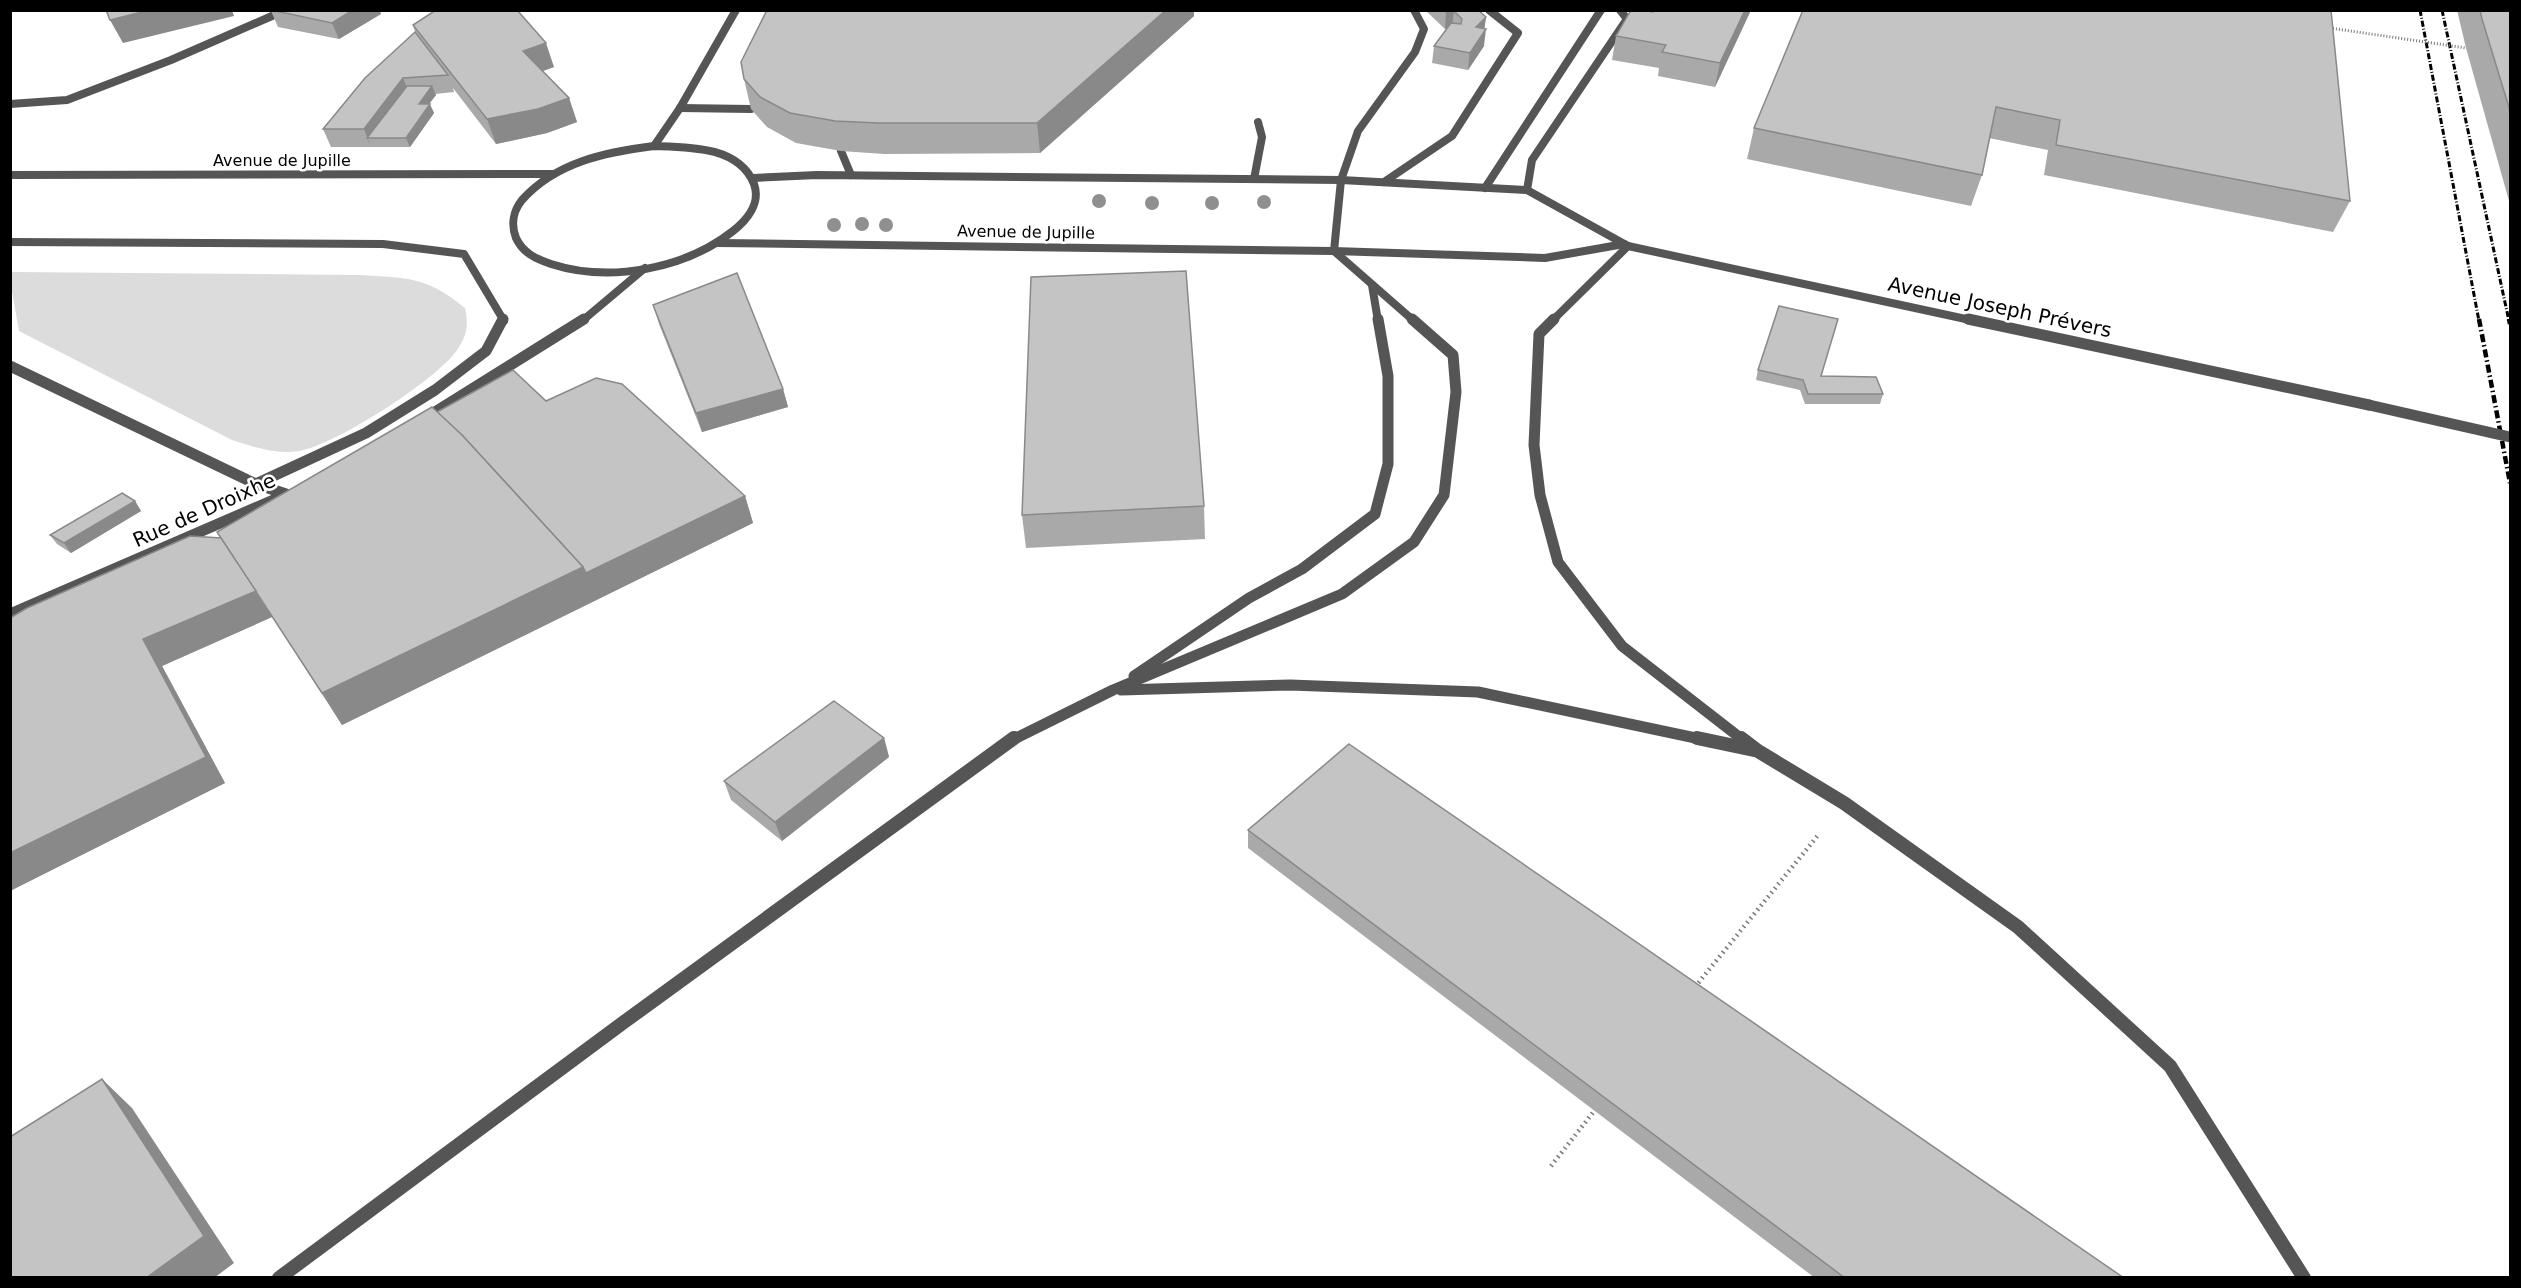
<svg xmlns="http://www.w3.org/2000/svg" width="2521" height="1288" viewBox="0 0 2521 1288" font-family="'DejaVu Sans',sans-serif">
  <style>
    .green { fill: #dcdcdc }
    .lines { fill: none; stroke-linecap: round; stroke-linejoin: round }
    .path { stroke: #777; stroke-width: 4.5; stroke-dasharray: 1.5 4; stroke-linecap: butt }
    .service-far2 { stroke: #555; stroke-width: 8 }
    .service-far1 { stroke: #555; stroke-width: 11 }
    .service { stroke: #555; stroke-width: 14 }
    .minor-far1 { stroke: #555; stroke-width: 8 }
    .minor { stroke: #555; stroke-width: 11 }
    .rail-far1 { stroke: #000; stroke-width: 3; stroke-dasharray: 6 2 1 2; stroke-linecap: butt }
    .rail { stroke: #000; stroke-width: 4.5; stroke-dasharray: 8 3 1.5 3; stroke-linecap: butt }
    .path-bridge { stroke: #777; stroke-width: 3; stroke-dasharray: 1 2; stroke-linecap: butt }
    .minor-bridge { stroke: #555; stroke-width: 11 }
    .tree { fill: #8f8f8f }
    .wall { fill: #a9a9a9 }
    .shaded-wall { fill: #898989 }
    .building { fill: #c4c4c4; stroke: #898989; stroke-width: 1.5 }
    .labels { text-anchor: middle; dominant-baseline: central; stroke-width: 5; stroke-linejoin: round; paint-order: stroke }
    .far-street-label { font-size: 16px; fill: #000; stroke: #fff }
    .street-label { font-size: 20px; fill: #000; stroke: #fff }
  </style>
  <rect width="100%" height="100%" fill="#fff"/>
  <path class="green" d="M11,272l348,3c48,3 67,1 106,33 3,15 3,25 -6,39 -17,30 -125,99 -160,104 -23,4 -45,-4 -67,-11l-213,-109 -8,-45z"/>
  <g class="lines">
    <g class="path">
      <polyline points="1695,987 1819,834"/>
      <polyline points="1551,1166 1595,1110"/>
    </g>
    <g class="service-far2">
      <polyline points="10,104 67,100 171,60 272,16 277,10"/>
      <polyline points="680,108 751,109"/>
      <polyline points="841,151 851,175"/>
      <polyline points="1254,179 1262,137 1258,122"/>
      <polyline points="1341,180 1358,131 1415,52 1424,29 1414,10"/>
      <polyline points="1384,182 1452,136 1518,33 1489,10"/>
      <polyline points="1485,188 1601,10"/>
      <polyline points="1527,190 1532,160 1627,19 1620,10"/>
      <polyline points="10,242 383,244 464,254 504,321"/>
      <polyline points="1334,251 1414,321"/>
      <polyline points="1372,285 1378,321"/>
      <polyline points="1552,321 1628,246"/>
    </g>
    <g class="service-far1">
      <polyline points="1554,319 1539,334 1534,445 1540,495 1558,562 1622,646 1743,740"/>
      <polyline points="10,366 256,484 286,494"/>
      <polyline points="256,484 366,433 435,390 486,351 503,319"/>
      <polyline points="1134,676 1249,598 1302,569 1375,514 1388,464 1388,376 1378,319"/>
      <polyline points="1121,690 1290,685 1478,692 1705,740"/>
      <polyline points="1012,740 1113,690 1342,594 1414,542 1444,495 1456,392 1453,355 1412,319"/>
    </g>
    <g class="service">
      <polyline points="1697,738 1754,750"/>
      <polyline points="1741,738 1758,751 1844,803 2018,927 2170,1066 2304,1278"/>
      <polyline points="279,1278 624,1022 1014,738"/>
    </g>
    <g class="minor-far1">
      <path d="M654,146c34,1 85,0 100,38 7,19 -7,36 -21,47 -48,38 -123,52 -182,33 -15,-5 -28,-11 -35,-26 -5,-13 -3,-27 6,-38 34,-38 84,-48 132,-54z"/>
      <polyline points="654,146 680,108 736,10"/>
      <polyline points="10,175 553,174"/>
      <polyline points="753,178 817,175 1341,180 1527,190 1628,246 1975,321"/>
      <polyline points="717,243 1334,251 1545,258 1624,244"/>
      <polyline points="1334,251 1341,180"/>
      <polyline points="582,321 645,268"/>
    </g>
    <g class="minor">
      <polyline points="1968,319 2369,405"/>
      <polyline points="424,419 584,319"/>
      <polyline points="10,614 285,495"/>
    </g>
    <g class="rail-far1">
      <polyline points="2420,10 2479,321"/>
      <polyline points="2442,10 2509,321"/>
    </g>
    <g class="rail">
      <polyline points="2479,319 2510,483"/>
      <polyline points="2509,319 2510,324"/>
    </g>
    <polyline class="path-bridge" points="2330,28 2466,48"/>
    <polyline class="minor-bridge" points="2369,405 2510,437"/>
  </g>
  <g class="tree">
    <circle cx="1099" cy="201" r="7"/>
    <circle cx="1264" cy="202" r="7"/>
    <circle cx="1152" cy="203" r="7"/>
    <circle cx="1212" cy="203" r="7"/>
    <circle cx="862" cy="224" r="7"/>
    <circle cx="834" cy="225" r="7"/>
    <circle cx="886" cy="225" r="7"/>
  </g>
  <g class="wall">
    <polygon points="767,10 1194,10 1194,16 1040,153 884,154 841,151 796,143 767,127 751,109 744,79"/>
    <polygon points="1425,10 1482,10 1482,14 1486,17 1484,29 1484,46 1468,70 1432,63 1434,46 1447,28 1445,29"/>
    <polygon points="1654,10 1751,10 1715,87 1658,76 1659,68 1612,60 1616,36 1653,12"/>
    <polygon points="1803,10 2350,201 2333,232 2044,175 2048,150 1989,138 1982,175 1971,206 1747,159 1754,128"/>
    <polygon points="2457,10 2511,10 2511,208 2466,48"/>
    <polygon points="271,11 381,14 339,39 278,27"/>
    <polygon points="413,25 554,67 543,71 569,98 577,122 547,133 496,144 453,88 454,92 435,94 436,95 429,104 434,113 410,147 331,147 323,129 415,32"/>
    <polygon points="653,305 783,389 788,407 702,432 659,324"/>
    <polygon points="1758,370 1821,376 1883,394 1880,404 1805,404 1800,390 1756,380"/>
    <polygon points="546,401 745,496 753,523 342,725 272,617 162,666 225,783 10,891 10,618 221,538 437,412"/>
    <polygon points="135,501 141,511 71,553 57,544 50,535"/>
    <polygon points="1204,506 1205,539 1026,548 1022,515"/>
    <polygon points="884,738 889,757 782,841 731,800 724,781"/>
    <polygon points="1248,830 2124,1278 1815,1278 1248,848"/>
  </g>
  <g class="shaded-wall">
    <polygon points="150,10 232,10 234,16 123,43 110,20"/>
    <polygon points="353,10 380,10 381,14 339,39 332,23"/>
    <polygon points="1166,10 1194,10 1194,16 1040,153 1037,123"/>
    <polygon points="1473,10 1482,10 1481,22 1486,17 1484,32 1486,29 1484,46 1468,70"/>
    <polygon points="1745,10 1751,10 1715,87 1720,63"/>
    <polygon points="1454,11 1452,27 1445,29 1446,12"/>
    <polygon points="546,43 554,67 531,75 523,51"/>
    <polygon points="403,78 410,95 367,138 371,147 364,129"/>
    <polygon points="432,86 436,95 422,113 419,104"/>
    <polygon points="569,98 577,122 547,133 496,144 487,119"/>
    <polygon points="430,104 434,113 410,147 406,138"/>
    <polygon points="783,389 788,407 702,432 696,413"/>
    <polygon points="745,496 753,523 342,725 322,693 583,567"/>
    <polygon points="135,501 141,511 71,553 64,543"/>
    <polygon points="255,591 272,617 162,666 225,783 10,891 10,853 143,639"/>
    <polygon points="884,738 889,757 782,841 775,822"/>
    <polygon points="102,1079 132,1108 234,1263 214,1278 146,1278"/>
  </g>
  <g class="building">
    <polygon points="106,10 150,10 110,20"/>
    <polygon points="271,10 353,10 332,23"/>
    <polygon points="436,10 517,10 546,43 523,51 569,98 538,109 487,119 413,25"/>
    <polygon points="767,10 1166,10 1037,123 878,123 835,121 790,113 760,97 744,79 741,62"/>
    <polygon points="1445,10 1478,10 1486,17 1476,27 1486,29 1470,53 1434,46 1451,23 1461,24 1462,19 1454,11 1446,12"/>
    <polygon points="1631,10 1643,10 1653,12 1654,10 1745,10 1720,63 1662,52 1666,45 1616,36"/>
    <polygon points="1803,10 2331,10 2350,201 2056,145 2060,120 1996,107 1982,175 1754,128"/>
    <polygon points="2480,10 2511,10 2511,114 2482,19"/>
    <polygon points="415,32 448,75 403,78 364,129 323,129 365,78"/>
    <polygon points="407,86 432,86 419,104 430,104 406,138 367,138"/>
    <polygon points="1186,271 1204,506 1022,515 1031,277"/>
    <polygon points="737,273 783,389 696,413 653,305"/>
    <polygon points="1779,306 1838,319 1821,376 1876,377 1883,394 1808,394 1803,380 1758,370"/>
    <polygon points="513,370 546,401 596,378 622,384 745,496 586,573 583,567 462,435 437,412"/>
    <polygon points="432,407 462,435 583,567 322,693 217,532"/>
    <polygon points="122,493 135,501 64,543 50,535"/>
    <polygon points="190,536 221,538 256,591 143,639 206,757 10,853 10,618 27,608"/>
    <polygon points="834,701 884,738 775,822 724,781"/>
    <polygon points="1349,744 2124,1278 1845,1278 1248,830"/>
    <polygon points="102,1079 204,1236 146,1278 10,1278 10,1137"/>
  </g>
  <g class="labels">
    <g class="far-street-label">
      <text x="282" y="160">Avenue de Jupille</text>
      <text transform="translate(1026 232) rotate(1)">Avenue de Jupille</text>
    </g>
    <g class="street-label">
      <text transform="translate(2000 307) rotate(12)">Avenue Joseph Prévers</text>
      <text transform="translate(204 510) rotate(-24)">Rue de Droixhe</text>
    </g>
  </g>
  <rect width="2521" height="1288" fill="none" stroke="#000000" stroke-width="24"/>
</svg>
